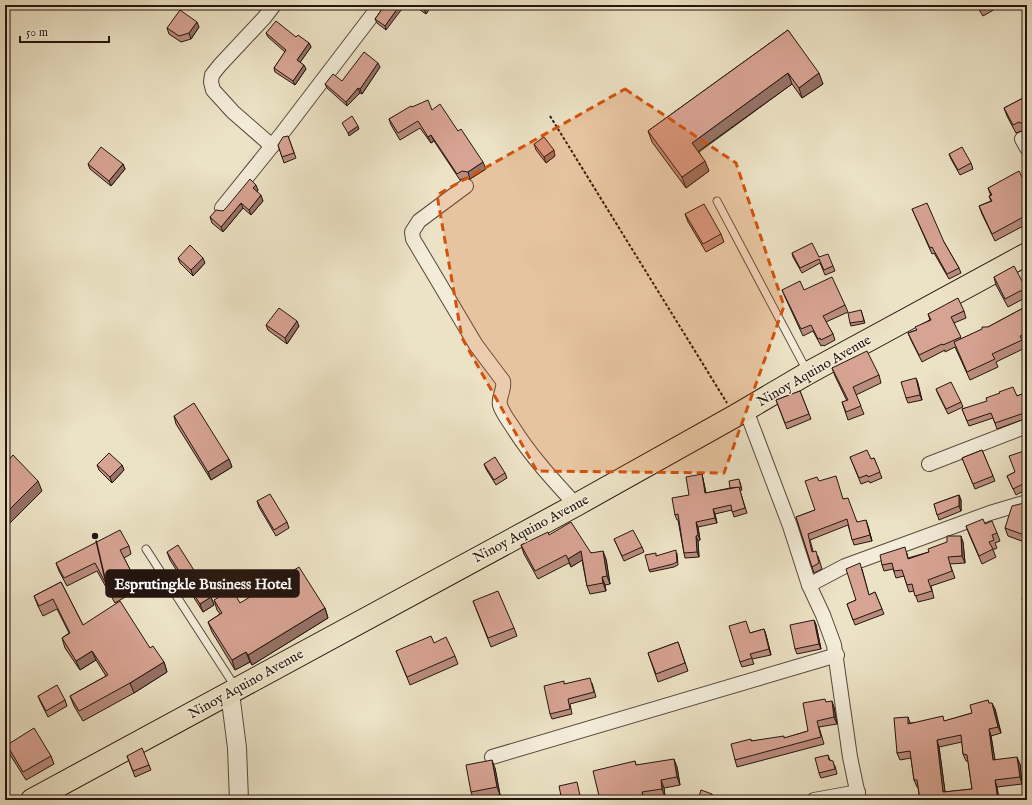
<svg xmlns="http://www.w3.org/2000/svg" width="1032" height="805" viewBox="0 0 1032 805" font-family="'IM FELL English',serif">
  <style>
    .lines { fill: none; stroke-linecap: round; stroke-linejoin: round }
    .service-casing { stroke: #56483c; stroke-width: 9 }
    .minor-casing { stroke: #56483c; stroke-width: 16 }
    .tertiary-casing { stroke: #56483c; stroke-width: 20 }
    .primary-casing { stroke: #24150e; stroke-width: 24 }
    .path { stroke: #24150e; stroke-width: 2; stroke-dasharray: 3 2; stroke-linecap: butt }
    .service { stroke: #f3ecd9; stroke-width: 7 }
    .minor { stroke: #f3ecd9; stroke-width: 14 }
    .tertiary { stroke: #f3ecd9; stroke-width: 18 }
    .primary { stroke: #ece2c5; stroke-width: 22 }
    .wall { fill: #b98c7e; stroke: #24150e; fill-rule: evenodd }
    .shaded-wall { fill: #967267; stroke: #24150e }
    .building { fill: #d7a393; stroke: #24150e; fill-rule: evenodd }
    .marked { fill: #d4520c; fill-opacity: 0.2; stroke: #d4520c; stroke-width: 3; stroke-dasharray: 8 5; stroke-linejoin: round }
    .labels { text-anchor: middle; dominant-baseline: central; stroke-width: 3; stroke-linejoin: round; paint-order: stroke }
    .street-label { font-size: 14px; fill: #24150e; stroke: #f3ecd9 }
    .leader { fill: none; stroke: #24150e; stroke-width: 1.5 }
    .callout-dot { fill: #24150e; stroke: #f3ecd9; stroke-width: 1.5 }
    .callout { fill: #24150e; stroke: #24150e; stroke-width: 1.5 }
    .callout-label { font-size: 15px; text-anchor: middle; font-weight: bold; fill: #fff }
  </style>
  <rect width="100%" height="100%" fill="#ece2c5"/>
  <filter id="stains"><feTurbulence type="fractalNoise" baseFrequency=".005" numOctaves="4"/><feColorMatrix values="0 0 0 0 .2 0 0 0 0 .09 0 0 0 0 .02 0 0 0 .5 -.17"/></filter>
  <radialGradient id="worn" r=".72"><stop offset=".6" stop-color="#630" stop-opacity="0"/><stop offset="1" stop-color="#630" stop-opacity=".3"/></radialGradient>
  <g class="lines">
    <g class="service-casing">
      <g id="service">
        <polyline points="717,201 807,371"/>
        <polyline points="146,549 236,688"/>
      </g>
    </g>
    <g class="minor-casing">
      <g id="minor">
        <polyline points="1022,139 1027,148"/>
        <polyline points="272,146 233,112 213,90 211,82 212,75 220,65 264,18 274,5"/>
        <path d="M466,186l-47,35 -7,11 1,7 63,106 27,36c2,9 -5,16 -3,24 2,7 8,15 12,21 18,29 41,54 64,79"/>
        <polyline points="222,208 280,136 380,5"/>
        <polyline points="746,410 790,526 809,585 823,615 834,645 850,757 859,800"/>
        <polyline points="929,464 1027,426"/>
        <polyline points="809,585 845,566 990,513 1027,502"/>
        <polyline points="492,757 837,655"/>
        <polyline points="814,800 858,792"/>
      </g>
    </g>
    <g class="tertiary-casing">
      <polyline id="tertiary" points="230,693 237,748 239,800"/>
    </g>
    <g class="primary-casing">
      <polyline id="primary" points="32,800 576,505 735,416 808,373 1027,254"/>
    </g>
    <polyline class="path" points="550,116 727,403"/>
    <use href="#service" class="service"/>
    <use href="#minor" class="minor"/>
    <use href="#tertiary" class="tertiary"/>
    <use href="#primary" class="primary"/>
  </g>
  <g class="wall">
    <polygon points="385,5 386,30 377,23 375,19"/>
    <polygon points="413,5 432,5 426,14"/>
    <polygon points="976,5 1002,5 983,16 978,8"/>
    <polygon points="199,27 191,39 181,42 169,34 167,28"/>
    <polygon points="788,30 823,84 802,98 792,84 699,152 709,171 686,188 652,142 648,131"/>
    <polygon points="266,33 296,37 309,43 311,47 300,62 306,69 295,85 275,72 274,68 285,52 268,37"/>
    <polygon points="380,67 362,94 360,93 347,106 327,88 325,84 342,81"/>
    <polygon points="1027,96 1027,133 1022,131 1016,133 1007,116 1004,108"/>
    <polygon points="412,107 432,110 458,131 486,169 470,179 465,178 460,180 434,141 431,143 420,128 400,140 391,125 389,119"/>
    <polygon points="288,136 296,158 284,163 278,145"/>
    <polygon points="534,144 555,156 546,163 536,150"/>
    <polygon points="949,154 971,163 973,169 960,175 951,159"/>
    <polygon points="88,164 123,164 125,169 111,186 90,169"/>
    <polygon points="1023,179 1027,182 1027,224 995,241 982,214 979,206 991,201 989,196 991,196 988,188"/>
    <polygon points="258,190 257,192 263,201 251,215 243,208 223,232 212,223 210,217 223,211"/>
    <polygon points="912,209 944,242 959,268 961,273 949,279 934,253 932,254"/>
    <polygon points="685,214 721,234 724,242 706,252 688,222"/>
    <polygon points="792,253 819,257 833,266 835,271 825,275 820,263 802,273 793,257"/>
    <polygon points="178,258 205,263 193,276 180,263"/>
    <polygon points="994,277 1022,281 1027,279 1027,299 1023,299 1008,307 996,285"/>
    <polygon points="782,290 804,290 845,305 848,312 826,322 833,334 835,340 824,346 823,345 821,346 813,331 803,336 785,297"/>
    <polygon points="1027,306 1027,343 1024,344 1025,348 996,362 998,367 970,380 955,347 945,352 945,350 922,362 911,340 908,333 916,330 930,320 928,314 964,311 966,318 954,323 961,339 988,327"/>
    <polygon points="861,310 865,323 851,326 850,323"/>
    <polygon points="266,325 299,326 287,344 268,330"/>
    <polygon points="832,368 879,375 881,383 856,395 864,414 848,420 842,402 847,401 835,376"/>
    <polygon points="916,378 922,400 908,403 906,398"/>
    <polygon points="936,389 961,402 963,407 948,414 938,394"/>
    <polygon points="800,391 811,419 787,429 776,400"/>
    <polygon points="1027,392 1027,418 997,429 993,418 969,426 962,409 1017,396"/>
    <polygon points="174,416 229,459 232,467 211,480 176,424"/>
    <polygon points="982,450 995,481 975,489 962,458"/>
    <polygon points="1027,450 1027,489 1016,495 1007,476 1015,472"/>
    <polygon points="850,457 871,459 874,458 882,478 870,483 869,481 861,484"/>
    <polygon points="484,464 505,473 507,478 496,485 486,469"/>
    <polygon points="97,465 122,465 124,470 112,483 99,470"/>
    <polygon points="702,474 703,479 706,493 730,488 740,482 742,490 740,491 747,513 734,517 732,510 715,514 717,523 698,527 700,540 698,541 699,557 685,558 684,553 678,520 677,520 675,515 689,495"/>
    <polygon points="819,481 844,499 857,522 868,526 872,541 854,545 848,525 810,540 813,551 818,556 822,569 814,573 796,517 815,510"/>
    <polygon points="959,495 961,500 961,511 939,520 934,504"/>
    <polygon points="257,501 287,522 289,528 276,536 259,507"/>
    <polygon points="1027,504 1027,543 1008,536 1005,528"/>
    <polygon points="985,524 997,533 1000,541 995,543 997,548 993,550 996,557 982,564 969,534 966,526"/>
    <polygon points="549,535 606,559 610,584 605,585 606,591 590,594 587,586 582,560 571,567 569,563 538,579 524,554 521,545"/>
    <polygon points="614,539 642,547 644,552 624,561"/>
    <polygon points="963,542 965,563 950,564 955,578 931,586 934,598 918,602 914,591 909,592 904,576 896,578 893,569 884,571 882,565 907,553 908,558"/>
    <polygon points="129,546 131,554 124,558 136,581 139,589 115,603 97,571 67,586 59,571 56,563"/>
    <polygon points="167,552 211,597 214,605 203,612 170,560"/>
    <polygon points="677,553 678,565 674,567 650,572 649,570 657,556"/>
    <polygon points="862,569 869,595 875,592 884,614 855,625 847,604 856,600"/>
    <polygon points="61,582 83,625 150,648 164,662 167,672 134,693 83,721 74,706 70,696 106,676 96,660 80,670 65,648 62,638 69,633 57,609 43,616 38,606 34,596"/>
    <polygon points="1027,592 1027,606 1024,604 1022,599"/>
    <polygon points="214,600 240,603 325,608 328,618 252,665 250,662 235,670 212,632 208,622 220,614 217,610"/>
    <polygon points="473,601 514,628 517,636 491,647"/>
    <polygon points="814,620 816,625 821,649 797,654 795,649"/>
    <polygon points="764,629 766,635 771,655 752,659 754,664 742,667 740,662 750,633"/>
    <polygon points="678,642 688,671 658,682 648,653"/>
    <polygon points="434,643 455,656 458,664 410,685 396,651"/>
    <polygon points="592,683 596,697 570,704 572,714 552,719 550,714 565,684"/>
    <polygon points="38,696 65,700 67,706 48,717 40,701"/>
    <path d="M988,700l1,3 6,6 6,24 -10,3 4,24 25,4 2,20 -25,3 2,13h-79l-2,-13h-1l-3,-7 -3,-22 -11,2 -3,-7 11,-36 2,6 35,-2 27,-8zM962,742l1,12 3,7h2l4,28 -27,3 -6,-45z"/>
    <polygon points="826,702 834,707 837,724 819,727 824,744 737,767 735,760 751,741 785,738 808,731"/>
    <polygon points="7,745 51,756 54,764 26,780 9,753"/>
    <polygon points="828,755 830,760 835,766 837,774 821,778 819,773"/>
    <polygon points="127,756 149,765 151,770 135,777"/>
    <polygon points="635,761 636,765 677,767 680,785 664,788 665,797 646,800 600,800"/>
    <polygon points="495,768 500,795 474,800 471,792"/>
  </g>
  <g class="shaded-wall">
    <polygon points="400,5 405,5 386,30 385,26"/>
    <polygon points="427,5 432,5 426,14 424,9"/>
    <polygon points="197,22 199,27 191,39 189,33"/>
    <polygon points="309,43 311,47 299,64 297,60"/>
    <polygon points="378,63 380,67 362,94 360,89"/>
    <polygon points="304,65 306,69 295,85 293,81"/>
    <polygon points="788,73 792,84 696,153 692,143"/>
    <polygon points="819,73 823,84 802,98 799,88"/>
    <polygon points="358,88 360,93 347,106 346,102"/>
    <polygon points="358,126 359,129 349,136 348,133"/>
    <polygon points="431,135 434,141 431,143 428,137"/>
    <polygon points="554,150 555,156 546,163 544,157"/>
    <polygon points="705,161 709,171 686,188 682,177"/>
    <polygon points="483,162 486,169 470,179 468,172"/>
    <polygon points="123,164 125,169 111,186 109,181"/>
    <polygon points="256,185 258,190 255,194 253,188"/>
    <polygon points="261,195 263,201 251,215 249,210"/>
    <polygon points="241,203 243,208 223,232 221,227"/>
    <polygon points="203,258 205,263 193,276 191,270"/>
    <polygon points="297,321 299,326 287,344 285,338"/>
    <polygon points="916,378 918,383 922,400 920,395"/>
    <polygon points="229,459 232,467 211,480 208,472"/>
    <polygon points="122,465 124,470 112,483 110,477"/>
    <polygon points="702,474 703,479 707,498 705,493"/>
    <polygon points="38,481 42,491 5,528 5,514"/>
    <polygon points="959,495 961,500 961,511 959,506"/>
    <polygon points="713,509 715,514 717,523 715,518"/>
    <polygon points="866,520 868,526 872,541 870,535"/>
    <polygon points="696,522 698,527 700,540 698,535"/>
    <polygon points="696,536 698,541 699,557 697,552"/>
    <polygon points="961,536 963,542 965,563 962,556"/>
    <polygon points="581,551 584,559 571,567 568,559"/>
    <polygon points="603,551 606,559 610,584 607,576"/>
    <polygon points="602,577 605,585 606,591 603,583"/>
    <polygon points="211,597 214,605 203,612 200,604"/>
    <polygon points="325,608 328,618 252,665 248,655"/>
    <polygon points="814,620 816,625 821,649 819,644"/>
    <polygon points="764,629 766,635 771,655 769,649"/>
    <polygon points="92,651 96,660 80,670 76,661"/>
    <polygon points="246,652 250,662 235,670 232,660"/>
    <polygon points="164,662 167,672 134,693 130,683"/>
    <polygon points="6,686 10,696 5,702 5,687"/>
    <polygon points="832,701 834,707 837,724 834,717"/>
    <polygon points="992,703 995,709 1001,733 998,727"/>
    <polygon points="989,729 991,736 996,767 993,760"/>
    <polygon points="937,740 939,747 946,799 943,792"/>
    <polygon points="1017,757 1020,764 1022,784 1020,777"/>
    <polygon points="674,759 677,767 680,785 677,777"/>
    <polygon points="492,760 495,768 500,795 497,787"/>
    <polygon points="661,780 664,788 665,797 662,789"/>
    <polygon points="995,780 997,787 999,800 998,800"/>
    <polygon points="712,794 713,797 711,800 709,800"/>
  </g>
  <g class="building">
    <polygon points="385,5 400,5 385,26 375,19"/>
    <polygon points="418,5 427,5 424,9"/>
    <polygon points="180,10 197,22 189,33 179,36 167,28"/>
    <polygon points="276,21 296,37 298,35 309,43 297,60 304,65 293,81 274,68 286,50 266,33"/>
    <polygon points="788,30 819,73 799,88 788,73 692,143 705,161 682,177 648,131"/>
    <polygon points="364,52 378,63 360,89 358,88 346,102 325,84 333,74 342,81"/>
    <polygon points="1027,96 1027,124 1025,125 1019,122 1013,125 1004,108"/>
    <polygon points="428,100 432,110 440,104 458,131 461,129 483,162 468,172 462,171 457,174 431,135 428,137 418,121 398,133 389,119 411,106 412,107"/>
    <polygon points="352,116 358,126 348,133 342,123"/>
    <polygon points="288,136 294,153 282,157 278,145 283,137"/>
    <polygon points="544,137 554,150 544,157 534,144"/>
    <polygon points="101,147 123,164 109,181 88,164"/>
    <polygon points="962,147 971,163 958,170 949,154"/>
    <polygon points="1019,171 1023,179 1025,178 1027,182 1027,215 992,234 979,206 992,201 989,196 992,195 988,188"/>
    <polygon points="250,179 256,185 253,188 261,195 249,210 241,203 221,227 210,217 216,210 223,211 226,208"/>
    <polygon points="927,203 944,242 959,268 947,274 932,247 930,248 912,209"/>
    <polygon points="704,204 721,234 703,244 685,214"/>
    <polygon points="812,243 819,257 828,254 833,266 824,270 819,259 800,268 792,253"/>
    <polygon points="190,245 203,258 191,270 178,258"/>
    <polygon points="1014,266 1022,281 1027,279 1027,291 1020,291 1005,299 994,277"/>
    <polygon points="832,277 845,305 823,316 833,334 821,340 820,338 818,339 811,325 801,329 782,290 800,281 804,290"/>
    <polygon points="958,298 964,311 951,317 961,337 943,345 942,344 919,355 908,333 917,330 915,327 931,320 928,314"/>
    <polygon points="1027,306 1027,333 1020,336 1022,340 992,354 995,359 967,372 954,342 982,329 982,327 988,327"/>
    <polygon points="279,308 297,321 285,338 266,325"/>
    <polygon points="861,310 864,321 850,323 848,313"/>
    <polygon points="867,351 879,375 853,387 861,406 846,412 842,402 848,400 832,368"/>
    <polygon points="916,378 920,395 906,398 901,382"/>
    <polygon points="951,382 961,402 946,409 936,389"/>
    <polygon points="1013,387 1017,396 1027,392 1027,412 995,423 991,413 967,421 962,409 987,401 986,398 1000,393 999,392"/>
    <polygon points="800,391 809,414 785,423 776,400"/>
    <polygon points="194,403 229,459 208,472 174,416"/>
    <polygon points="1027,431 1027,438 1025,432"/>
    <polygon points="867,450 871,459 874,458 880,472 868,477 867,475 859,478 850,457"/>
    <polygon points="982,450 993,476 973,484 962,458"/>
    <polygon points="1027,450 1027,464 1025,465 1027,470 1027,482 1013,489 1007,476 1015,472 1009,456"/>
    <polygon points="109,453 122,465 110,477 97,465"/>
    <polygon points="13,455 38,481 5,514 5,464"/>
    <polygon points="495,457 505,473 494,480 484,464"/>
    <polygon points="702,474 705,493 739,487 745,508 732,512 731,505 713,509 715,518 696,522 698,535 696,536 697,552 684,553 678,514 675,515 672,498 689,495 686,477"/>
    <polygon points="836,476 843,499 848,498 857,522 866,520 870,535 852,540 847,519 808,534 812,552 816,551 819,563 812,567 796,517 815,510 805,481 817,477 819,481"/>
    <polygon points="739,479 741,488 739,488 739,487 730,488 729,481"/>
    <polygon points="270,494 287,522 274,530 257,501"/>
    <polygon points="959,495 959,506 937,515 934,504"/>
    <polygon points="1024,503 1027,504 1027,536 1005,528 1012,506"/>
    <polygon points="983,519 985,524 992,521 997,533 992,535 994,540 989,542 993,549 979,556 966,526"/>
    <polygon points="571,522 591,553 603,551 607,576 602,577 603,583 587,586 581,551 568,559 566,555 535,571 521,545 548,532 549,535"/>
    <polygon points="120,530 129,546 120,550 136,581 112,595 95,563 64,578 56,563"/>
    <polygon points="633,530 642,547 622,556 614,539"/>
    <polygon points="947,536 961,536 962,556 948,557 952,571 928,580 932,591 915,596 912,584 907,585 902,570 894,571 892,563 882,565 880,555 905,547 908,559 929,552 928,549 947,542"/>
    <polygon points="178,545 211,597 200,604 167,552"/>
    <polygon points="676,550 677,562 673,564 649,570 645,555 656,553 656,556"/>
    <polygon points="860,563 869,595 875,592 882,609 853,620 847,604 856,600 846,569"/>
    <polygon points="299,567 325,608 248,655 246,652 232,660 208,622 222,613 214,600 232,589 240,603"/>
    <polygon points="61,582 83,625 120,601 150,648 153,646 164,662 130,683 79,711 70,696 108,675 92,651 76,661 62,638 70,633 53,599 39,606 34,596"/>
    <polygon points="498,591 514,628 488,638 473,601"/>
    <polygon points="1027,592 1027,602 1022,599"/>
    <polygon points="814,620 819,644 795,649 790,625"/>
    <polygon points="746,621 750,633 764,629 769,649 750,654 752,658 740,662 729,626"/>
    <polygon points="431,636 434,643 446,637 455,656 407,677 396,651"/>
    <polygon points="678,642 685,663 656,674 648,653"/>
    <polygon points="590,678 594,692 568,699 570,709 550,714 544,686 564,681 564,684"/>
    <polygon points="57,685 65,700 46,711 38,696"/>
    <polygon points="825,699 826,702 832,701 834,717 817,721 821,737 735,760 731,744 751,739 751,741 784,736 784,738 808,731 803,703"/>
    <path d="M988,700l1,3h3l6,24 -9,2 4,31 24,-3 3,20 -25,3 3,20h-78l-3,-20h-3l-4,-29 -13,2 -3,-35 14,-1v7l35,-8 1,5 28,-8 -2,-8zM961,735l2,19 4,1 5,34 -29,3 -6,-52z"/>
    <polygon points="34,728 51,756 23,772 7,745"/>
    <polygon points="142,748 149,765 133,771 127,756"/>
    <polygon points="828,755 829,760 833,761 835,769 819,773 815,758"/>
    <polygon points="674,759 677,777 661,780 662,789 642,792 643,795 620,800 600,800 593,771 635,761 636,765"/>
    <polygon points="492,760 497,787 471,792 466,765"/>
    <polygon points="577,782 581,800 548,800 561,796 559,786"/>
    <polygon points="701,790 712,794 709,800 698,800"/>
    <polygon points="1025,796 1026,800 1009,800 1009,799"/>
  </g>
  <path class="marked" d="M625,89l111,74 48,143 -60,167 -187,-2 -75,-133 -25,-143z"/>
  <g class="labels">
    <g class="street-label">
      <text transform="translate(814 371) rotate(-30)">Ninoy Aquino Avenue</text>
      <text transform="translate(531 529) rotate(-28)">Ninoy Aquino Avenue</text>
      <text transform="translate(246 684) rotate(-29)">Ninoy Aquino Avenue</text>
    </g>
  </g>
  <path class="leader" d="M95 536L106 583"/>
  <circle class="callout-dot" cx="95" cy="536" r="4"/>
  <rect class="callout" x="106" y="570" width="193" height="27" rx="4"/>
  <g class="callout-label">
    <text x="203" y="589">Esprutingkle Business Hotel</text>
  </g>
  <rect width="1032" height="805" fill="none" stroke="#ece2c5" stroke-width="20"/>
  <rect x="6" y="6" width="1020" height="793" fill="none" stroke="#24150e" stroke-width="2"/>
  <rect x="10" y="10" width="1012" height="785" fill="none" stroke="#24150e"/>
  <path d="M20 36v6h89v-6" fill="none" stroke="#24150e" stroke-width="2"/>
  <text x="26" y="36" font-size="12" fill="#24150e" stroke="#f3ecd9" stroke-width="3" paint-order="stroke">50 m</text>
  <rect width="100%" height="100%" filter="url(#stains)"/>
  <rect width="100%" height="100%" fill="url(#worn)"/>
</svg>
